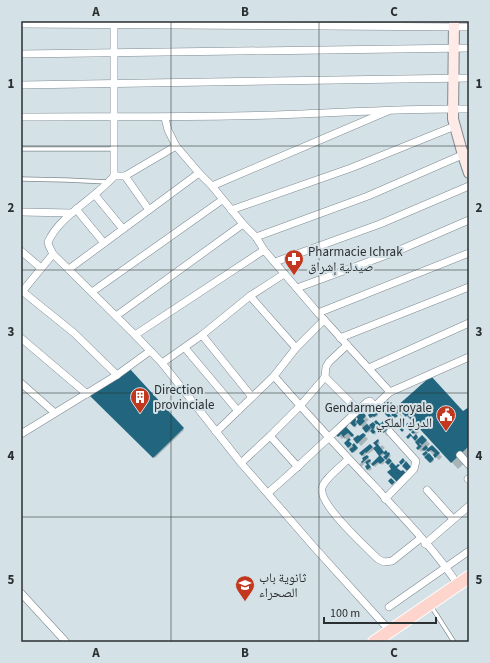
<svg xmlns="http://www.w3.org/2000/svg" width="490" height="663" viewBox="0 0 490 663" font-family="'Source Sans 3','Noto Naskh Arabic',sans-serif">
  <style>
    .shadow { fill: #0003 }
    .building { fill: #21667e }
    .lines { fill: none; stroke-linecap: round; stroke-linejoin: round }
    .lane-casing { stroke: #7f8b90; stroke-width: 5 }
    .street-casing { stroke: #7f8b90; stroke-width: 8 }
    .secondary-casing { stroke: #7f8b90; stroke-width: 12 }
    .primary-casing { stroke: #fff; stroke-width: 14 }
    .lane { stroke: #fff; stroke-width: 3.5 }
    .street { stroke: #fff; stroke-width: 7 }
    .secondary { stroke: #feeae6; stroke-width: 10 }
    .primary { stroke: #fdd5cd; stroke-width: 12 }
    .grid { fill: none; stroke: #2a2f32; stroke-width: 1; stroke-opacity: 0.55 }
    .labels { text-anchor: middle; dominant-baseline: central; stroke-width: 4; stroke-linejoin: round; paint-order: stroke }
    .poi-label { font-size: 13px; fill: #2a2f32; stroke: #d4e1e7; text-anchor: start }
    .neatline { fill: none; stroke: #2a2f32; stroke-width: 1.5 }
    .grid-label { font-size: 13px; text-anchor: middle; font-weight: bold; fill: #2a2f32 }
  </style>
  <rect width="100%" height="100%" fill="#d4e1e7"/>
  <g class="shadow">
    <polygon points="130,370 184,430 155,458 91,395"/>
    <polygon points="386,399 390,402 385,404 388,407 387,409 382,404"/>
    <polygon points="391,403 400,413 403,418 390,405"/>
    <polygon points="372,405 381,413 380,414 378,411 376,413 378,416 372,418 363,409"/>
    <polygon points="398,407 464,412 469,408 469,459 458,469 414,422 413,423"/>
    <polygon points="363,414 369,420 366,422 369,426 373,423 377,428 373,431 376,434 375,435 371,430 368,433 357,421 356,428 351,423 354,418 357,421"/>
    <polygon points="376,422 380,425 383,423 389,429 387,431 389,434 387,436"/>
    <polygon points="409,423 419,432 415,435 407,425"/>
    <polygon points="345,425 355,438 359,437 363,434 368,439 361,446 352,436 347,440 344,437 342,439 336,433"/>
    <polygon points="416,436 419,439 422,436 430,444 427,447 429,450 432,446 442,457 439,460 428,450 426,452 434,461 431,463 423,454 426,452 424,450 422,452 417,448 419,446 413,438"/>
    <polygon points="378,440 380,443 378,445 380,447 382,445 385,448 382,450 384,453 386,451 391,456 388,459 401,473 409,476 393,469 385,458 387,456 385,454 380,457 385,462 382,465 380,462 375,467 371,463 369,465 372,469 369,471 366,466 368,465 366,462 361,467 359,465 367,456 372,464 381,456 375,449 368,454 367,453 364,457 361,453 370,445 374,449 377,446 374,443"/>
    <polygon points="347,441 352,446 354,445 358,449 354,453 345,443"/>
  </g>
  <g class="building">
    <polygon points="130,369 184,428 153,458 89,395"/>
    <polygon points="431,376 463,411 469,407 469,446 451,463 407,415 406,417 396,407"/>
    <polygon points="386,397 389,401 385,403 388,405 385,408 381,404"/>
    <polygon points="391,402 399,411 397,414 388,405"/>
    <polygon points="368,403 376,408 372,411 369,412 367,410 365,413 361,409"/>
    <polygon points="385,409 392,417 390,419 382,411"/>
    <polygon points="374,410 378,414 374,417 373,416 370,418 368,415"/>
    <polygon points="359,411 361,414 363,412 366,416 363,419 365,421 360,426 356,422 358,419 354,415"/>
    <polygon points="394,412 398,416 395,418 391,415"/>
    <polygon points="354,416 356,419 355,424 356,423 357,424 354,427 350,423 351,422 350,420"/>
    <polygon points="388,419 390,422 387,424 384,421"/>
    <polygon points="376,420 380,424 383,421 387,425 384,427 387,430 383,433 380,430 383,428 382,427 380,428 374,422"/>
    <polygon points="373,422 377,426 373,429 376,432 373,434 370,431 372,429 369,425"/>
    <polygon points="409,422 415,427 410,431 405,425"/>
    <polygon points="345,423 348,426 346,427 354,435 352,437 348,433 344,436 345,439 341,434 338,437 334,433"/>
    <polygon points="367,424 371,428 366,433 362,428"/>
    <polygon points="399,425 404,430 402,432 397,426"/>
    <polygon points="417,428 418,430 413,434 411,432"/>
    <polygon points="363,433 366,435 357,444 353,439 358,435 359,436"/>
    <polygon points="410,433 413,437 416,434 418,437 415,441 411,436 408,439 406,437"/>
    <polygon points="422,435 427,440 422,445 420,443 419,444 422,446 418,450 416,448 418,446 415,442"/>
    <polygon points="349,438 351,440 349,441 352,444 348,448 344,443"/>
    <polygon points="378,439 379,441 377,443 384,452 386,450 388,453 385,455 383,453 380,455 385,460 380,464 378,462 373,466 371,464 379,456 373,448 376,446 373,443"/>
    <polygon points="354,443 358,448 352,453 349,449 353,447 352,445"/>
    <polygon points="370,444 373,447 366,453 365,452 362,456 359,453"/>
    <polygon points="426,445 428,448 424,451 422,449"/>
    <polygon points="432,445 440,453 435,458 433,455 435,453 431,450 428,452 426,450"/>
    <polygon points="426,451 428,453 424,456 422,454"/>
    <polygon points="389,452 390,454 386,460 383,457"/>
    <polygon points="429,453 434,459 430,463 424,457"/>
    <polygon points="367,455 369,457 362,463 361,462 363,460 362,458"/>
    <polygon points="389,458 392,461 388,465 385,462"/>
    <polygon points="403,458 405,461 401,465 399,462"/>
    <polygon points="370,459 371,461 368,463 371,467 367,470 365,466 367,465 365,462"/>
    <polygon points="406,461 411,467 407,471 402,466"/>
    <polygon points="392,462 396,466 398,464 400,465 397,468 401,471 403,470 406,473 397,482 387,472 391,469 389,466"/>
    <polygon points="391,478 395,482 392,485 388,481"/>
  </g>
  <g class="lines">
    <g class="lane-casing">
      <g id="lane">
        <polyline points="21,149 114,149"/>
        <polyline points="21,179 66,180 108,182"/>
        <polyline points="431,606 454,642"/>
      </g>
    </g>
    <g class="street-casing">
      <g id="street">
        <path d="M114,21v155c-18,22 -54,39 -66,66l1,4 4,8 82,81 27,28 79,100 73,84 76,84"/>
        <polyline points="21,24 469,27"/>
        <polyline points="21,54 469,48"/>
        <polyline points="21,85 469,78"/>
        <path d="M21,117c85,-1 170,1 254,-2 65,-2 129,-7 194,-6"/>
        <polyline points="165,118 168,130 176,146 199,173 212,186 243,224 256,237 264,250 318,313 390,392"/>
        <polyline points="114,176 125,176 176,146"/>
        <polyline points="125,176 149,210"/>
        <polyline points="212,186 388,111"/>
        <polyline points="95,195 123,229"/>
        <polyline points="76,209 104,243"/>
        <polyline points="231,210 351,168 455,126"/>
        <polyline points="21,212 72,213"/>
        <polyline points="256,237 368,196 469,152"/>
        <polyline points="21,251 41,268"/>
        <polyline points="275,262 380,224 469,186"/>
        <polyline points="69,269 199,173"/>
        <polyline points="297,288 395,252 469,220"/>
        <polyline points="22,291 74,333 117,375"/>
        <polyline points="92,292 222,200"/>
        <polyline points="21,293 53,254"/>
        <polyline points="250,296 296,348"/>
        <polyline points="318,313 469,253"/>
        <polyline points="116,316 243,224"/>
        <polyline points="135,335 264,250"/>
        <polyline points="202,335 252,397"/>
        <polyline points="21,338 87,394"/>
        <polyline points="340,338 469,287"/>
        <polyline points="185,348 238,411"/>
        <polyline points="162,363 202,335 250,296 284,274"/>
        <polyline points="369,368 469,323"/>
        <path d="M274,376c34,39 69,77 105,115 27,30 57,60 79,94"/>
        <polyline points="325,377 358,410"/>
        <polyline points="21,383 55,413"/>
        <polyline points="216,432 274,376 296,348 324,320"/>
        <polyline points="21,434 117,375 150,351"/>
        <polyline points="270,436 298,467"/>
        <polyline points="460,455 469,465"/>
        <path d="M348,459c-6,7 -24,20 -26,29 -4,16 44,59 56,71l6,3 8,-1 29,-23"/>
        <polyline points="241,463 270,436 300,406 325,377 326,367 329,362 347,345"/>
        <polyline points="468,479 469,480"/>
        <polyline points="427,490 453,519"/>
        <path d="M268,493c34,-29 66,-61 99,-91l3,-1 4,4h2l14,-13 79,-35"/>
        <polyline points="385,499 414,469 416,461 390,432"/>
        <polyline points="425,544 469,506"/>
        <polyline points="21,593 66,642"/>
        <polyline points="389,607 469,551"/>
      </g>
    </g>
    <g class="secondary-casing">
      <polyline id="secondary" points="454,21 453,119 463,155 469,173"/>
    </g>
    <g class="primary-casing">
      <polyline id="primary" points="374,642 469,577"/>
    </g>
    <use href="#lane" class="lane"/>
    <use href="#street" class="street"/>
    <use href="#secondary" class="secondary"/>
    <use href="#primary" class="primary"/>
  </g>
  <path class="grid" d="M171,21v621M319,21v621M21,146h448M21,270h448M21,393h448M21,517h448"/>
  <defs>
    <g id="pharmacy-pin" transform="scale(1)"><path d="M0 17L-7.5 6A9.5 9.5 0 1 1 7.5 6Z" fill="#c2371d" stroke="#d4e1e7"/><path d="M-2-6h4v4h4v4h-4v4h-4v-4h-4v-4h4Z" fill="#fff"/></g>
    <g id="building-pin" transform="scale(1)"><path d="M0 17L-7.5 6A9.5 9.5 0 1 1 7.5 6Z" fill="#c2371d" stroke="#d4e1e7"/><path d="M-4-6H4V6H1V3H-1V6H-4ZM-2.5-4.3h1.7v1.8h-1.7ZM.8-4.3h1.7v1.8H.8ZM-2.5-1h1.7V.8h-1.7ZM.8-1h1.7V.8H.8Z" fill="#fff"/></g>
    <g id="civic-pin" transform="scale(1)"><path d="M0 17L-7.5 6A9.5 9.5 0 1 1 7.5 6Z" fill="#c2371d" stroke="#d4e1e7"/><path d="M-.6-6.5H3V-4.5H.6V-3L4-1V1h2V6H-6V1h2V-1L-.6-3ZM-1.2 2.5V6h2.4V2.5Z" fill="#fff"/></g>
    <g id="school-pin" transform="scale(1)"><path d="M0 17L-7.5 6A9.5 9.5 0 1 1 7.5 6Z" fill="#c2371d" stroke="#d4e1e7"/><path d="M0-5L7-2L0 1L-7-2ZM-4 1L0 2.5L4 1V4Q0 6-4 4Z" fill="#fff"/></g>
  </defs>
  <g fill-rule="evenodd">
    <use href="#pharmacy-pin" x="294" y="259"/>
    <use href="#building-pin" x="140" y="397"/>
    <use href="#civic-pin" x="446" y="415"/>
    <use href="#school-pin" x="245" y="585"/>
  </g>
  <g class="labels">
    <g class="poi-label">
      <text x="308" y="252">Pharmacie Ichrak<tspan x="308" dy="15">صيدلية إشراق</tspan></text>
      <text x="154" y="390">Direction<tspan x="154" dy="15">provinciale</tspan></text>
      <text x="432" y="408" text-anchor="end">Gendarmerie royale<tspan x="432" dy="15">الدرك الملكي</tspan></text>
      <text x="259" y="578">ثانوية باب<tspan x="259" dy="15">الصحراء</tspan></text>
    </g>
  </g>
  <rect width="490" height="663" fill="none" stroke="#d4e1e7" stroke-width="44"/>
  <path d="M324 617v6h112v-6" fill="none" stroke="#2a2f32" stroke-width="2"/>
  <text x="330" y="617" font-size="12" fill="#2a2f32" stroke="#d4e1e7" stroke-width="3" paint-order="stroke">100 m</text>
  <rect x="22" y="22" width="446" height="619" class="neatline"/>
  <g class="grid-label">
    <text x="96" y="16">A</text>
    <text x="245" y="16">B</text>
    <text x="394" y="16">C</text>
    <text x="11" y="88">1</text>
    <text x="479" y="88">1</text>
    <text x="11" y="212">2</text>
    <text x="479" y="212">2</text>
    <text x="11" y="336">3</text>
    <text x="479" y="336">3</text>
    <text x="11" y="460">4</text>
    <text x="479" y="460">4</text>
    <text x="11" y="584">5</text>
    <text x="479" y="584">5</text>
    <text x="96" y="657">A</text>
    <text x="245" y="657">B</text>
    <text x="394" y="657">C</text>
  </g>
</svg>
